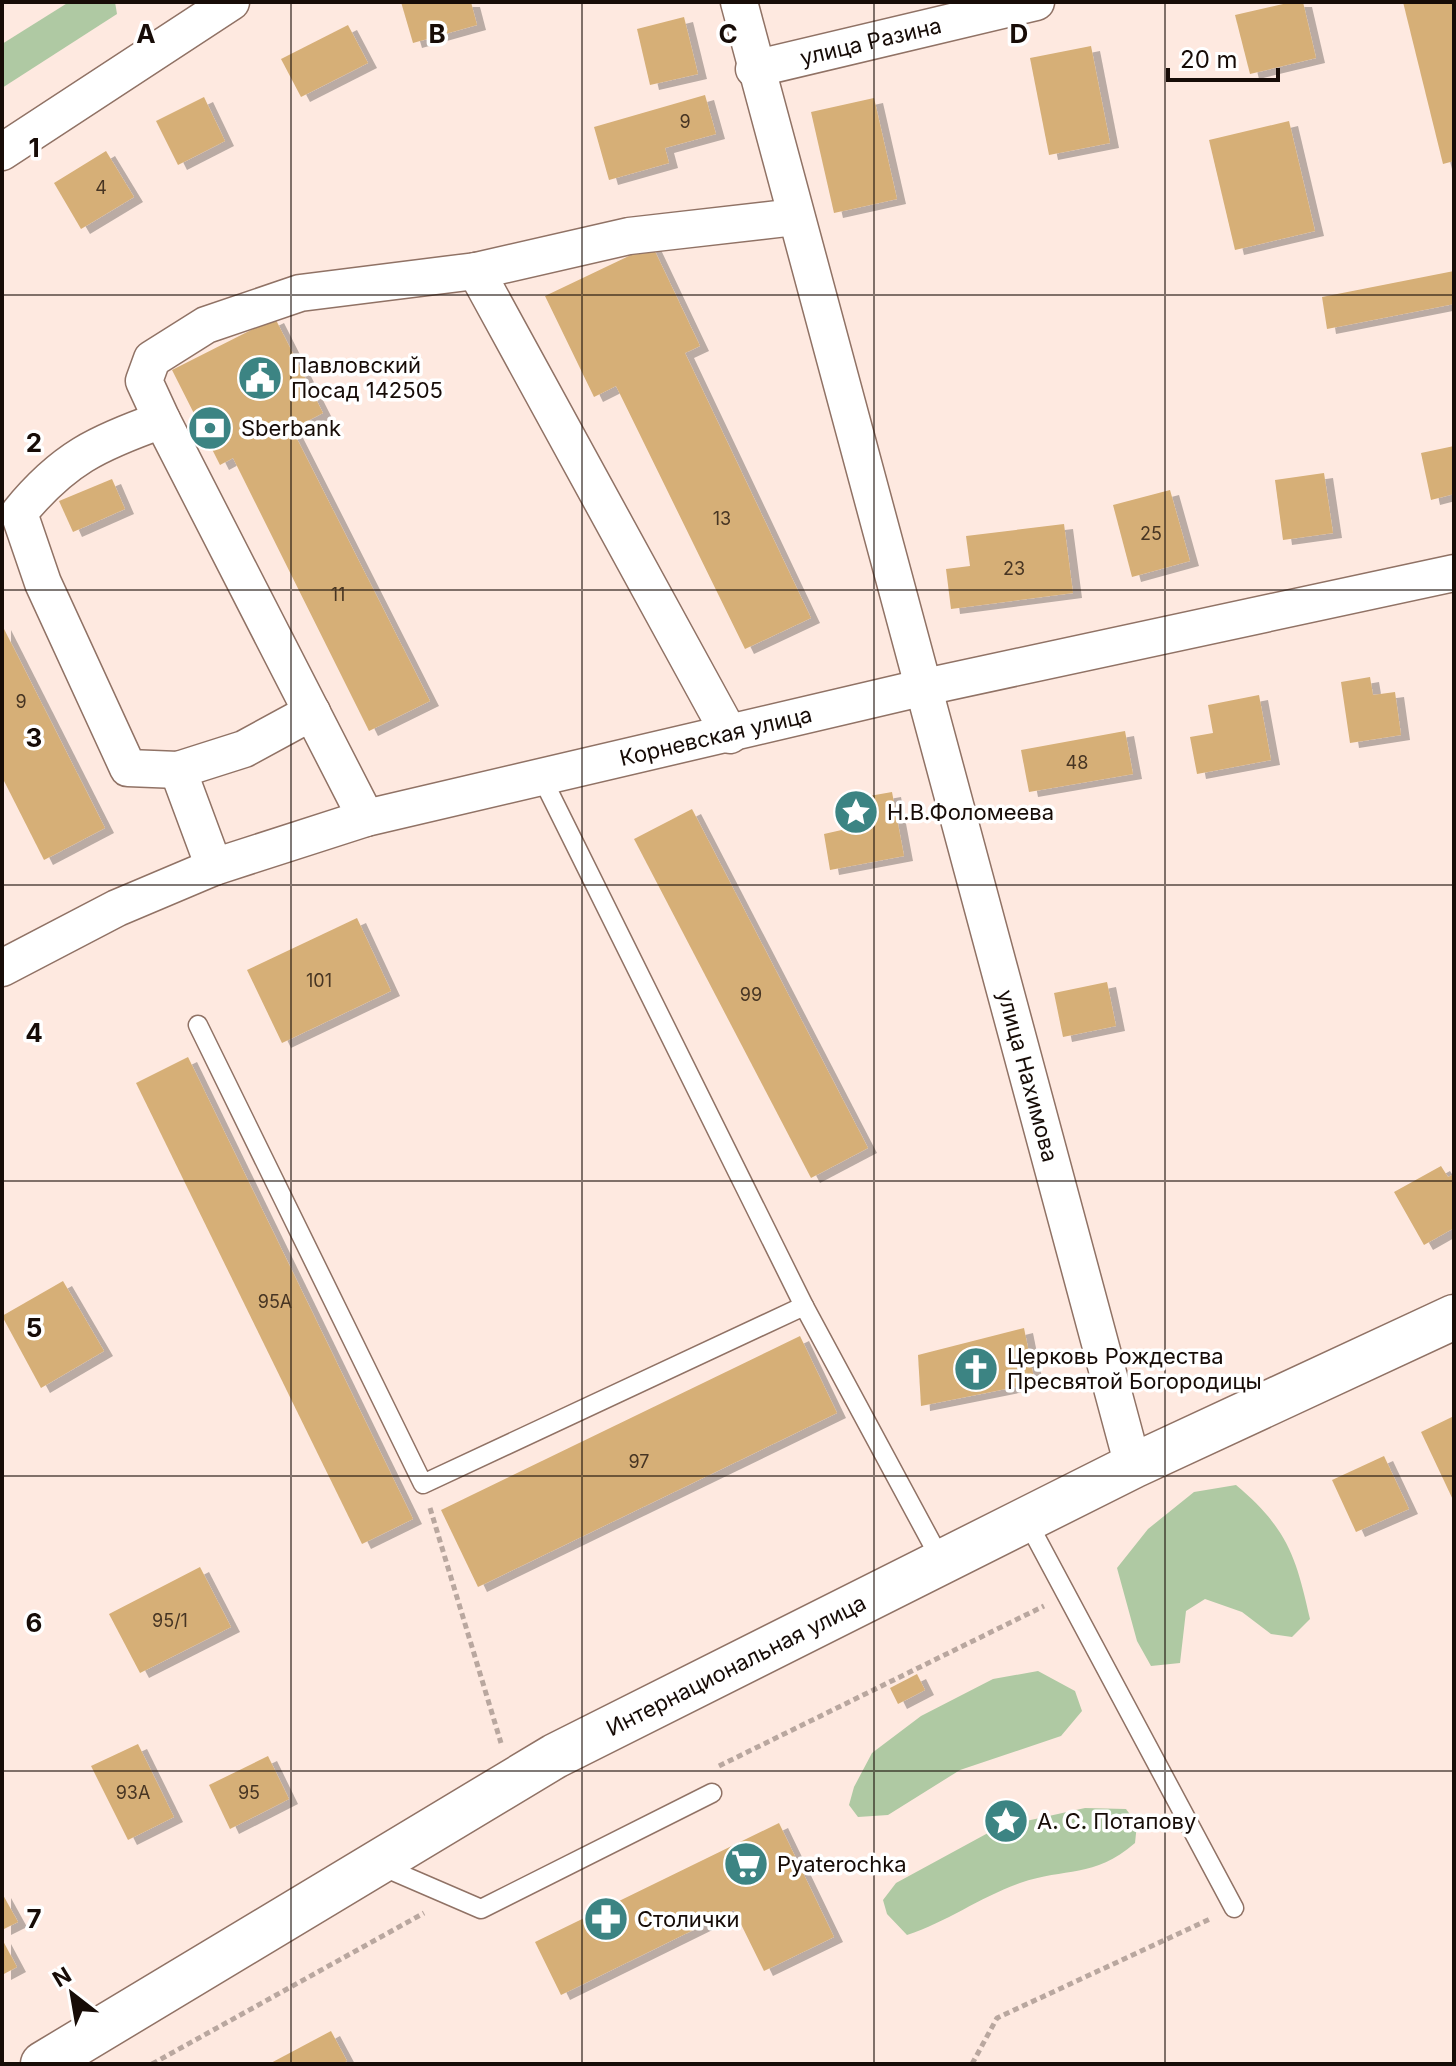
<svg xmlns="http://www.w3.org/2000/svg" width="1456" height="2066" viewBox="0 0 1456 2066" font-family="Inter,sans-serif">
  <style>
    .green { fill: #afc9a3 }
    .building { fill: #d6af77; filter: url(#shadow) }
    .lines { fill: none; stroke-linecap: round; stroke-linejoin: round }
    .service-casing { stroke: #907265; stroke-width: 21 }
    .minor-casing { stroke: #907265; stroke-width: 39 }
    .tertiary-casing { stroke: #907265; stroke-width: 47 }
    .path { stroke: #b9a79f; stroke-width: 5; stroke-dasharray: 6 4; stroke-linecap: butt }
    .service { stroke: #fff; stroke-width: 18 }
    .minor { stroke: #fff; stroke-width: 36 }
    .tertiary { stroke: #fff; stroke-width: 44 }
    .grid { fill: none; stroke: #170c07; stroke-width: 2; stroke-opacity: 0.55 }
    .labels { text-anchor: middle; dominant-baseline: central; stroke-width: 7; stroke-linejoin: round; paint-order: stroke }
    .number-label { font-size: 18px; fill: #473523 }
    .street-label { font-size: 22px; fill: #170c07; stroke: #fff }
    .poi-label { font-size: 22px; fill: #170c07; stroke: #fff; text-anchor: start }
    .grid-label { font-size: 26px; text-anchor: middle; font-weight: bold; fill: #170c07; stroke: #fff; stroke-width: 7; stroke-linejoin: round; paint-order: stroke }
  </style>
  <defs>
    <filter id="shadow"><feDropShadow dx="9" dy="5" stdDeviation="0" flood-color="#0004"/></filter>
  </defs>
  <rect width="100%" height="100%" fill="#fee9e0"/>
  <g class="green">
    <polygon points="69,2 115,2 117,14 2,88 2,44"/>
    <path d="M1236,1485c51,43 60,71 74,134l-18,18 -21,-3 -29,-22 -37,-13 -19,12 -6,52 -29,3 -14,-25 -20,-73 31,-39 46,-37z"/>
    <polygon points="1038,1671 1075,1691 1082,1711 1061,1736 960,1770 888,1815 858,1817 849,1805 854,1787 872,1753 921,1716 993,1679"/>
    <path d="M1085,1808l41,1 11,15 -2,19c-42,36 -69,24 -115,40 -40,14 -73,39 -113,52l-20,-21 -4,-14 13,-17 103,-56z"/>
  </g>
  <g class="building">
    <polygon points="401,2 471,2 477,25 413,43"/>
    <polygon points="1292,2 1303,2 1316,58 1250,74 1235,15"/>
    <polygon points="1403,2 1454,2 1454,161 1443,164"/>
    <polygon points="684,17 698,74 650,85 637,29"/>
    <polygon points="348,25 368,63 301,97 281,59"/>
    <polygon points="1091,46 1110,143 1049,155 1030,58"/>
    <polygon points="705,95 716,134 665,148 669,163 609,180 594,127"/>
    <polygon points="204,97 225,141 178,165 156,121"/>
    <polygon points="874,98 897,199 834,213 811,112"/>
    <polygon points="1289,121 1315,231 1235,250 1209,140"/>
    <polygon points="106,151 134,197 81,229 54,183"/>
    <polygon points="652,245 700,346 685,353 811,618 745,649 616,386 594,397 545,296"/>
    <polygon points="1454,271 1454,304 1327,329 1322,297"/>
    <polygon points="275,318 323,413 292,429 430,701 369,731 233,458 220,465 172,370"/>
    <polygon points="1454,446 1454,494 1431,500 1421,453"/>
    <polygon points="1324,473 1333,533 1283,540 1275,480"/>
    <polygon points="112,479 125,509 73,532 59,501"/>
    <polygon points="1170,490 1190,561 1132,577 1113,505"/>
    <polygon points="1064,524 1073,593 951,609 946,569 970,566 966,536"/>
    <polygon points="2,625 105,828 44,860 2,777"/>
    <polygon points="1370,677 1373,695 1395,692 1401,735 1350,743 1341,682"/>
    <polygon points="1259,695 1271,760 1197,774 1190,737 1213,733 1208,705"/>
    <polygon points="1125,731 1133,774 1029,792 1021,750"/>
    <polygon points="892,792 904,856 830,870 824,834 846,829 841,801"/>
    <polygon points="692,809 868,1148 811,1178 634,839"/>
    <polygon points="357,918 391,991 282,1043 247,970"/>
    <polygon points="1107,982 1116,1026 1063,1037 1054,993"/>
    <polygon points="188,1057 413,1519 362,1544 136,1083"/>
    <polygon points="1441,1166 1448,1177 1454,1174 1454,1228 1424,1245 1394,1192"/>
    <polygon points="63,1281 104,1351 41,1388 2,1316"/>
    <polygon points="1024,1328 1035,1383 921,1406 918,1355"/>
    <polygon points="800,1336 837,1413 478,1587 441,1510"/>
    <polygon points="1454,1416 1454,1502 1421,1432"/>
    <polygon points="1384,1456 1409,1509 1356,1532 1332,1480"/>
    <polygon points="200,1567 231,1627 140,1673 109,1614"/>
    <polygon points="917,1674 925,1690 898,1704 890,1688"/>
    <polygon points="138,1744 174,1817 128,1840 91,1766"/>
    <polygon points="268,1756 289,1799 230,1829 209,1785"/>
    <polygon points="779,1823 834,1937 764,1971 734,1910 561,1995 535,1942"/>
    <polygon points="2,1893 18,1922 2,1930"/>
    <polygon points="2,1939 17,1967 2,1975"/>
    <polygon points="331,2031 347,2061 341,2064 269,2064"/>
  </g>
  <g class="lines">
    <g class="service-casing">
      <g id="service">
        <polyline points="542,778 804,1306"/>
        <polyline points="198,1025 423,1484 804,1306 942,1562"/>
        <polyline points="1026,1519 1234,1908"/>
        <polyline points="379,1865 481,1909 712,1793"/>
      </g>
    </g>
    <g class="minor-casing">
      <g id="minor">
        <path id="s1" d="M739,2l394,1464"/>
        <path id="s2" d="M754,69l282,-67"/>
        <polyline points="2,152 231,2"/>
        <polyline points="476,271 730,735"/>
        <path d="M162,420c-65,23 -99,39 -143,93l24,70 85,185 50,2 66,-21 68,-37"/>
        <polyline points="178,770 214,867"/>
        <polyline points="366,818 162,420 144,381 152,359 206,325 300,293 476,271 629,236 795,217"/>
        <path id="s3" d="M2,968l115,-60 97,-41 152,-49 559,-131 529,-114"/>
      </g>
    </g>
    <g class="tertiary-casing">
      <g id="tertiary">
        <path id="s4" d="M43,2064l512,-308 578,-290 321,-149"/>
      </g>
    </g>
    <g class="path">
      <polyline points="430,1508 501,1743"/>
      <polyline points="719,1766 1044,1606"/>
      <polyline points="152,2064 424,1913"/>
      <polyline points="972,2064 997,2018 1210,1919"/>
    </g>
    <use href="#service" class="service"/>
    <use href="#minor" class="minor"/>
    <use href="#tertiary" class="tertiary"/>
  </g>
  <path class="grid" d="M291,2v2062M582,2v2062M874,2v2062M1165,2v2062M2,295h1452M2,590h1452M2,885h1452M2,1181h1452M2,1476h1452M2,1771h1452"/>
  <defs>
    <g id="civic-disc" transform="scale(2.3)"><circle r="9.5" fill="#3c8483" stroke="#fff"/><path d="M-.6-6.5H3V-4.5H.6V-3L4-1V1h2V6H-6V1h2V-1L-.6-3ZM-1.2 2.5V6h2.4V2.5Z" fill="#fff"/></g>
    <g id="bank-disc" transform="scale(2.3)"><circle r="9.5" fill="#3c8483" stroke="#fff"/><path d="M-6-4H6V4H-6ZM0-2.3a2.3 2.3 0 1 0 0 4.6a2.3 2.3 0 1 0 0-4.6Z" fill="#fff"/></g>
    <g id="sight-disc" transform="scale(2.3)"><circle r="9.5" fill="#3c8483" stroke="#fff"/><path d="M0-6L1.8-2.2L6-1.7L2.9 1.2L3.7 5.4L0 3.3L-3.7 5.4L-2.9 1.2L-6-1.7L-1.8-2.2Z" fill="#fff"/></g>
    <g id="church-disc" transform="scale(2.3)"><circle r="9.5" fill="#3c8483" stroke="#fff"/><path d="M-1.2-6h2.4v3.5h3.3v2.4h-3.3V6h-2.4V-.1h-3.3v-2.4h3.3Z" fill="#fff"/></g>
    <g id="supermarket-disc" transform="scale(2.3)"><circle r="9.5" fill="#3c8483" stroke="#fff"/><path d="M-6-5.5h2.5l.6 2H6L4.5 2H-2.5L-4.4-4H-6ZM-1.5 3.2a1.3 1.3 0 1 0 .1 0ZM3 3.2a1.3 1.3 0 1 0 .1 0Z" fill="#fff"/></g>
    <g id="pharmacy-disc" transform="scale(2.3)"><circle r="9.5" fill="#3c8483" stroke="#fff"/><path d="M-2-6h4v4h4v4h-4v4h-4v-4h-4v-4h4Z" fill="#fff"/></g>
  </defs>
  <g fill-rule="evenodd">
    <use href="#civic-disc" x="260" y="378"/>
    <use href="#bank-disc" x="210" y="428"/>
    <use href="#sight-disc" x="856" y="812"/>
    <use href="#church-disc" x="976" y="1369"/>
    <use href="#sight-disc" x="1006" y="1821"/>
    <use href="#supermarket-disc" x="746" y="1864"/>
    <use href="#pharmacy-disc" x="606" y="1919"/>
  </g>
  <g class="labels">
    <g class="number-label">
      <text x="685" y="121">9</text>
      <text x="101" y="187">4</text>
      <text x="722" y="518">13</text>
      <text x="1151" y="533">25</text>
      <text x="1014" y="568">23</text>
      <text x="338" y="594">11</text>
      <text x="21" y="701">9</text>
      <text x="1077" y="762">48</text>
      <text x="319" y="980">101</text>
      <text x="751" y="994">99</text>
      <text x="275" y="1301">95А</text>
      <text x="639" y="1461">97</text>
      <text x="170" y="1620">95/1</text>
      <text x="133" y="1792">93А</text>
      <text x="249" y="1792">95</text>
    </g>
    <g class="street-label">
      <text stroke="none"><textPath href="#s2" startOffset="120">улица Разина</textPath></text>
      <text stroke="none"><textPath href="#s3" startOffset="754">Корневская улица</textPath></text>
      <text stroke="none"><textPath href="#s1" startOffset="1112">улица Нахимова</textPath></text>
      <text stroke="none"><textPath href="#s4" startOffset="800">Интернациональная улица</textPath></text>
    </g>
    <g class="poi-label">
      <text x="291" y="365">Павловский<tspan x="291" dy="25">Посад 142505</tspan></text>
      <text x="241" y="428">Sberbank</text>
      <text x="887" y="812">Н.В.Фоломеева</text>
      <text x="1007" y="1356">Церковь Рождества<tspan x="1007" dy="25">Пресвятой Богородицы</tspan></text>
      <text x="1037" y="1821">А. С. Потапову</text>
      <text x="777" y="1864">Pyaterochka</text>
      <text x="637" y="1919">Столички</text>
    </g>
  </g>
  <g class="grid-label">
    <text x="146" y="43">A</text>
    <text x="437" y="43">B</text>
    <text x="728" y="43">C</text>
    <text x="1019" y="43">D</text>
    <text x="34" y="157">1</text>
    <text x="34" y="452">2</text>
    <text x="34" y="747">3</text>
    <text x="34" y="1042">4</text>
    <text x="34" y="1337">5</text>
    <text x="34" y="1632">6</text>
    <text x="34" y="1928">7</text>
  </g>
  <rect width="1456" height="2066" fill="none" stroke="#170c07" stroke-width="8"/>
  <g transform="translate(72 1994) rotate(329)" stroke="#ffffff" stroke-width="6" paint-order="stroke">
  <path d="M0-6L14 30L0 20L-14 30Z" fill="#170c07"/>
  <text y="-12" font-size="22" font-weight="bold" text-anchor="middle" fill="#170c07">N</text>
  </g>
  <path d="M1168 68v12h110v-12" fill="none" stroke="#170c07" stroke-width="4"/>
  <text x="1180" y="68" font-size="24" fill="#170c07" stroke="#ffffff" stroke-width="6" paint-order="stroke">20 m</text>
</svg>
